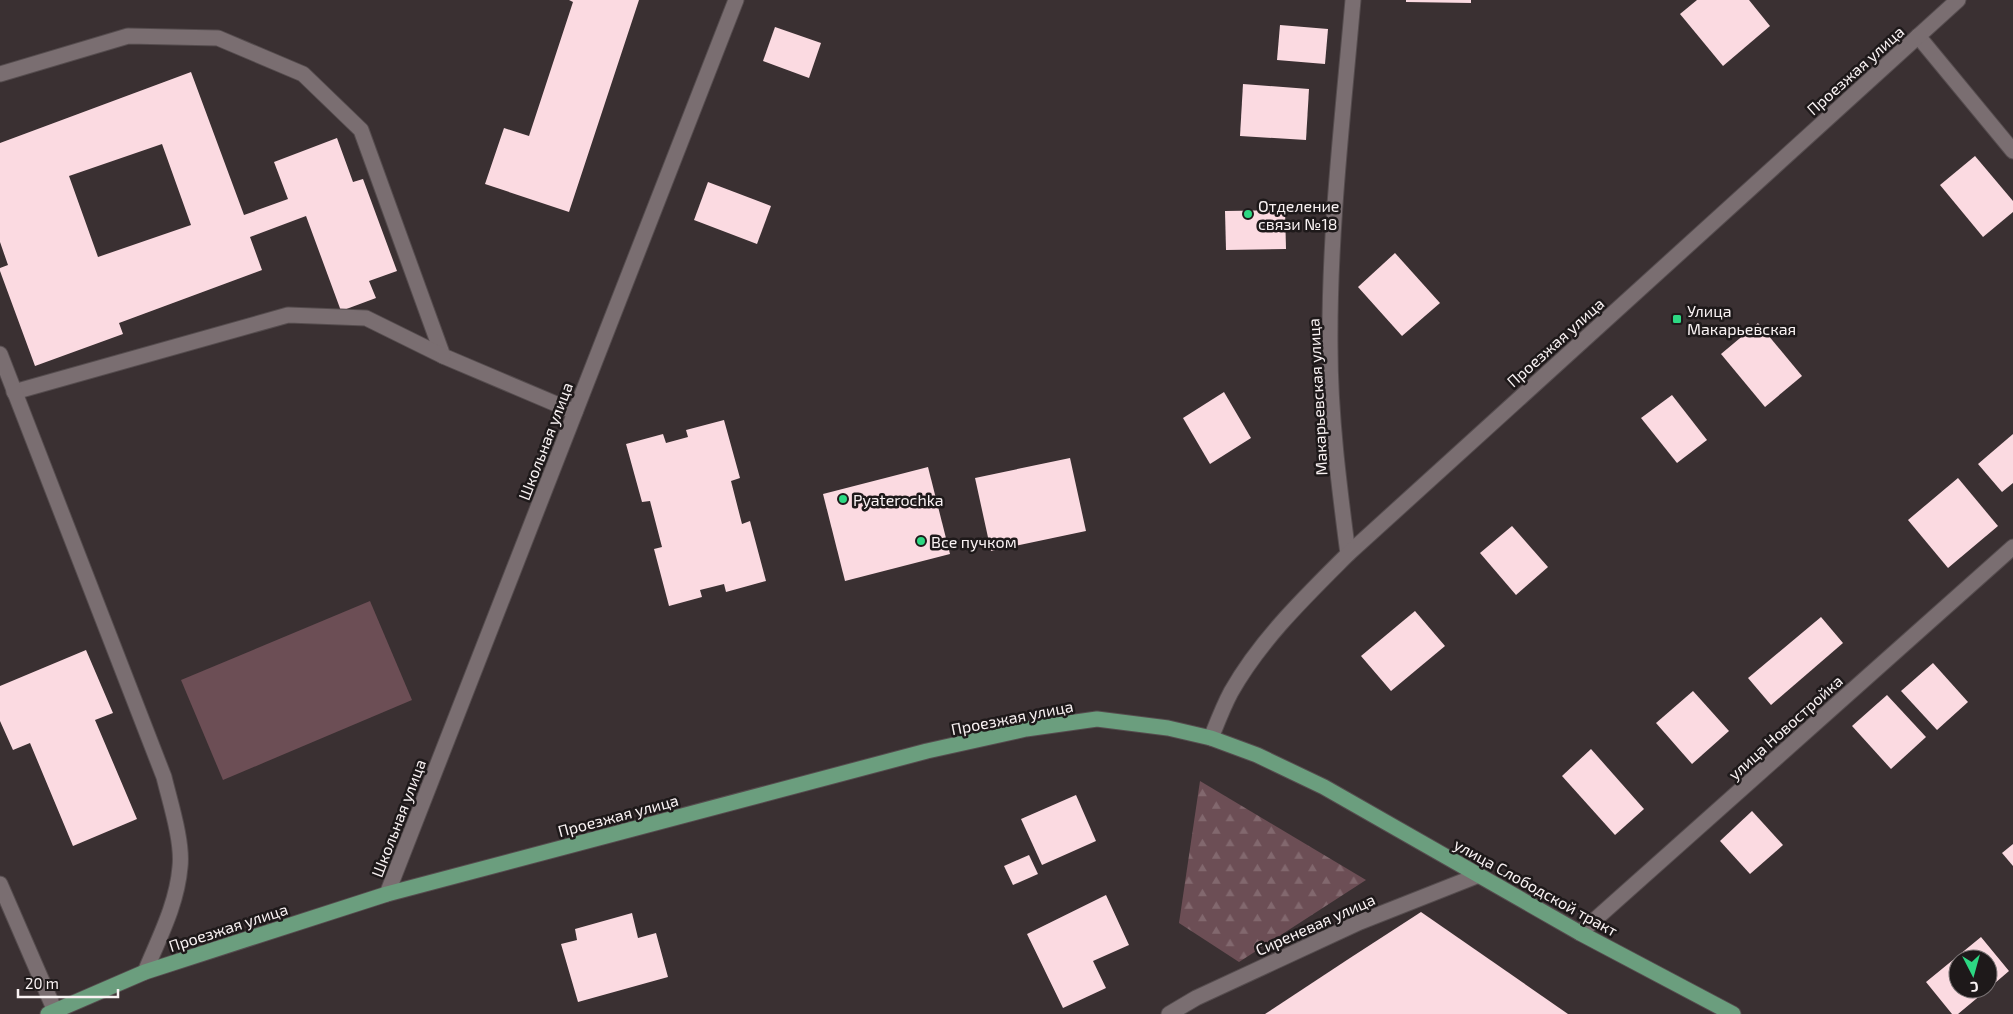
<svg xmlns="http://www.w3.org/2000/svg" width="2013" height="1014" viewBox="0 0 2013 1014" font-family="'Exo 2',sans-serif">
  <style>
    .forest { fill: url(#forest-firs) }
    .pitch { fill: #6c4e55 }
    .building { fill: #fbdae1; fill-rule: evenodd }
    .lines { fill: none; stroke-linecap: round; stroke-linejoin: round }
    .lane-casing { stroke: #554c4e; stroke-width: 17 }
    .street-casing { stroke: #554c4e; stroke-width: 17 }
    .secondary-casing { stroke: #554c4e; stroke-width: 17 }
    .primary-casing { stroke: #554c4e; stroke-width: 17 }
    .lane { stroke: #7a6e71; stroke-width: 15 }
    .street { stroke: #7a6e71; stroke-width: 15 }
    .secondary { stroke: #7a6e71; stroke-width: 15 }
    .primary { stroke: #6b9e7e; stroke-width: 15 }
    .poi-dot { fill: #2dd883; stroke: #1e191a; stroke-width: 2 }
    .labels { text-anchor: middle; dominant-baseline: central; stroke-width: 5; stroke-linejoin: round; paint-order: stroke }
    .street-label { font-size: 16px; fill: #f9f2f3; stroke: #1e191a }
    .poi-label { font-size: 16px; fill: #f9f2f3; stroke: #1e191a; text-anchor: start }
  </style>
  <defs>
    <pattern id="forest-firs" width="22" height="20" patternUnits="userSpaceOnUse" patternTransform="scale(1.25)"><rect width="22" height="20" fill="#6c4e55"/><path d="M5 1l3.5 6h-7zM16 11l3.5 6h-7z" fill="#82686e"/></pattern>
  </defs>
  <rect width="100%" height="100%" fill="#3a3032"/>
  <polygon class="forest" points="1200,781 1366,880 1239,962 1179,923"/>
  <polygon class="pitch" points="370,601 412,700 223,780 181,680"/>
  <g class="building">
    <polygon points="569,0 639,0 569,212 485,184 504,128 529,136 573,2"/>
    <polygon points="1406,0 1471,0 1471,3 1406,2"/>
    <polygon points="1697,0 1749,0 1770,26 1723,66 1680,14"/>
    <polygon points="1280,25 1328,29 1325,64 1277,60"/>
    <polygon points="775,27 821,43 809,78 763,61"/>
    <path d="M191,72l53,143 44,-16 -14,-37 63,-24 16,44 10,-3 34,92 -28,10 7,17 -35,13 -35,-95 -56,21 12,33 -143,53 4,11 -88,32 -35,-95v-3l8,-3 -8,-23v-99zM162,144l29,81 -93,32 -29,-81z"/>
    <polygon points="1243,84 1309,89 1306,140 1240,136"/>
    <polygon points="1975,156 2013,201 2013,212 1983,237 1940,185"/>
    <polygon points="708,182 771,206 757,244 694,220"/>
    <polygon points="1285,210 1286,249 1226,250 1225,211"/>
    <polygon points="1395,253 1440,303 1402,336 1358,287"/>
    <polygon points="1758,323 1802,376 1765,407 1721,354"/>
    <polygon points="1224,392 1251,438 1210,464 1183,418"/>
    <polygon points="1672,395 1707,440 1677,463 1641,418"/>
    <polygon points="724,420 740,478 731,481 742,524 750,521 766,581 726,592 724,584 700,590 702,597 669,606 654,549 662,547 650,501 642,502 626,444 663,434 666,443 688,437 686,430"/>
    <polygon points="2013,434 2013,483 2002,492 1978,464"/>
    <polygon points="1070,458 1086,531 991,551 975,478"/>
    <polygon points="928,467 950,554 845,581 823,494"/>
    <polygon points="1958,478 1998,526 1948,568 1908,520"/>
    <polygon points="1512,526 1548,567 1516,595 1480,553"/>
    <polygon points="1415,611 1445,646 1391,691 1361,656"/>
    <polygon points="1821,617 1843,643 1771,705 1748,678"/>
    <polygon points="86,650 113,713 95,720 137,819 73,846 30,743 13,750 0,721 0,686"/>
    <polygon points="1933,663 1968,702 1937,730 1901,691"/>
    <polygon points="1693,691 1729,731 1692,764 1656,723"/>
    <polygon points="1887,695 1926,737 1891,769 1852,726"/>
    <polygon points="1591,749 1644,809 1615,835 1562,776"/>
    <polygon points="1076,795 1096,841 1042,865 1021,819"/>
    <polygon points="1752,811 1783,845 1750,874 1720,841"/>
    <polygon points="2013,844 2013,866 2002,853"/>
    <polygon points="1029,855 1038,874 1013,885 1004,866"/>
    <polygon points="1106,895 1129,945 1093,961 1106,988 1063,1008 1027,934"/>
    <polygon points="1421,912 1568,1014 1265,1014 1350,958"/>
    <polygon points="632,913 638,938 656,933 668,977 578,1002 561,944 577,940 575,929"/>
    <polygon points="1981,937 2009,971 1988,989 1988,959 1958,959 1958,989 1988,989 1958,1014 1952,1014 1926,982"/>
  </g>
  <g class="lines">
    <g class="lane-casing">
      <g id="lane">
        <polyline points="0,74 128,36 218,38 303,74 361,130 443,356 575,412"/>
        <polyline points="14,392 288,315 366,318 443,356"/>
      </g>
    </g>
    <g class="street-casing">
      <g id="street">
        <polyline points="1918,36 2013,151"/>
        <path d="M0,354l164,423c6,25 19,65 16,90 -3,37 -21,71 -35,105"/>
        <path d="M1348,554c-9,-69 -18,-138 -18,-207 -1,-116 13,-232 23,-347"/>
        <polyline points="0,884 55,1011"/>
        <polyline points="387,894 736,0"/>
        <polyline points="1580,933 2013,547"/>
        <polyline points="1169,1014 1196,998 1360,922 1479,875"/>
      </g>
    </g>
    <g class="secondary-casing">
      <path id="secondary" d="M1211,738c6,-15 12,-31 20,-46 30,-53 75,-96 117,-138l610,-554"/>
    </g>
    <g class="primary-casing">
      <polyline id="primary" points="48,1014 145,972 387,894 927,751 1026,729 1097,719 1168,728 1211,738 1257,755 1324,787 1580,933 1733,1014"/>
    </g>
    <use href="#lane" class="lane"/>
    <use href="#street" class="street"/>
    <use href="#secondary" class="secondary"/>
    <use href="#primary" class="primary"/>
  </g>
  <g class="poi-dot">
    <circle cx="1248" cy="214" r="5"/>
    <rect x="1672" y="314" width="10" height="10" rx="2.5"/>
    <circle cx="843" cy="499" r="5"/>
    <circle cx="921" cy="541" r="5"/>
  </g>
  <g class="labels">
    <g class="street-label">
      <text transform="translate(1855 70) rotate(-42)">Проезжая улица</text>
      <text transform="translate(1555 342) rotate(-42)">Проезжая улица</text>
      <text transform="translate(1317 397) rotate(-93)">Макарьевская улица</text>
      <text transform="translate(545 441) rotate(-69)">Школьная улица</text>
      <text transform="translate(1012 717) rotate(-11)">Проезжая улица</text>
      <text transform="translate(1785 727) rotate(-42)">улица Новостройка</text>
      <text transform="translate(618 815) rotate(-15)">Проезжая улица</text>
      <text transform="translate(398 818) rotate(-69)">Школьная улица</text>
      <text transform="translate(1536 887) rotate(29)">улица Слободской тракт</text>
      <text transform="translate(1315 924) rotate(-24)">Сиреневая улица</text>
      <text transform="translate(228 927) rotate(-18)">Проезжая улица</text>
    </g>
    <g class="poi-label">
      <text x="1258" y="205">Отделение<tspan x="1258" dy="18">связи №18</tspan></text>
      <text x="1687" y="310">Улица<tspan x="1687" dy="18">Макарьевская</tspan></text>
      <text x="853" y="499">Pyaterochka</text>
      <text x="931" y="541">Все пучком</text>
    </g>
  </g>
  <g transform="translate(1973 974) rotate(174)"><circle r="24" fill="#1e191a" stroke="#767071"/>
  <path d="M0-4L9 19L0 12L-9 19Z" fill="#2dd883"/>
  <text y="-8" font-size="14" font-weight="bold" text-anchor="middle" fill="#f9f2f3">С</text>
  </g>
  <path d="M18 989v8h100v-8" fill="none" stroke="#f9f2f3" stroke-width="2.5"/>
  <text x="25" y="989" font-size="15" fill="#f9f2f3" stroke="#1e191a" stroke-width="4" paint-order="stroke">20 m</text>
</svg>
